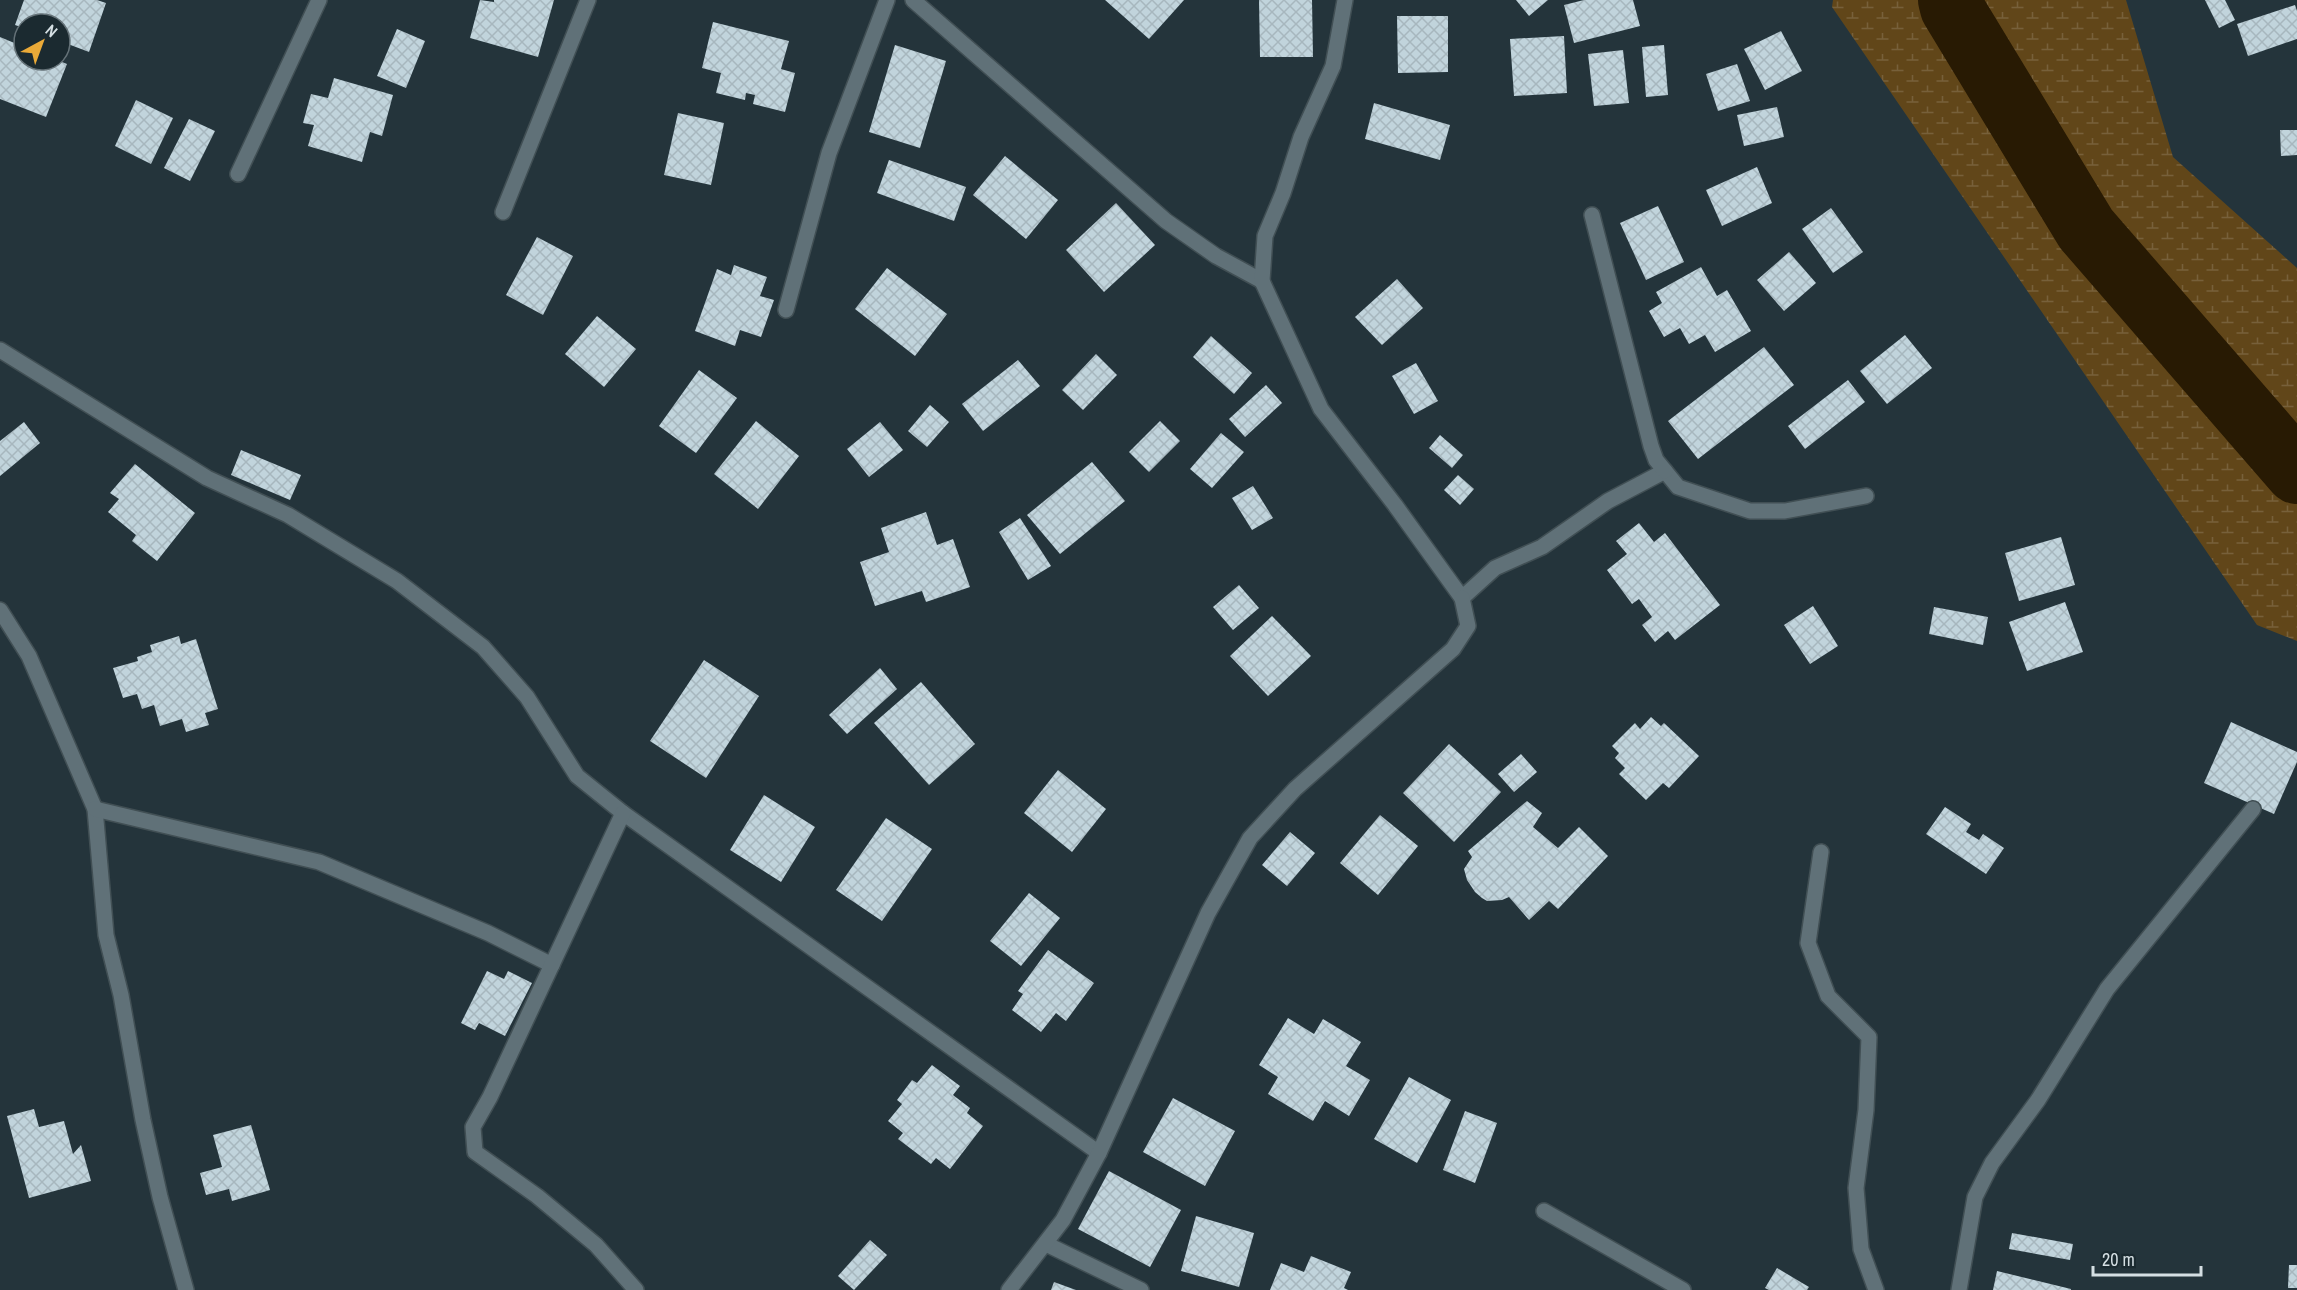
<svg xmlns="http://www.w3.org/2000/svg" width="2297" height="1290" viewBox="0 0 2297 1290" font-family="'Archivo Narrow',sans-serif">
  <style>
    .wetland { fill: url(#wetland-marsh) }
    .lines { fill: none; stroke-linecap: round; stroke-linejoin: round }
    .river { stroke: #281a03; stroke-width: 64 }
    .building { fill: url(#building-cross-hatch) }
    .minor-casing { stroke: #414f54; stroke-width: 18 }
    .minor { stroke: #607178; stroke-width: 15 }
  </style>
  <defs>
    <pattern id="wetland-marsh" width="20" height="14" patternUnits="userSpaceOnUse" patternTransform="scale(1.5)"><rect width="20" height="14" fill="#614619"/><path d="M1 5h8M5 5V1M11 12h8M15 12V8" fill="none" stroke="#77603a"/></pattern>
    <pattern id="building-cross-hatch" width="8" height="8" patternUnits="userSpaceOnUse" patternTransform="scale(1.5)"><rect width="8" height="8" fill="#c1d4dc"/><path d="M0 0l8 8M0 8l8-8" fill="none" stroke="#a7b7be"/></pattern>
  </defs>
  <rect width="100%" height="100%" fill="#24343b"/>
  <polygon class="wetland" points="1833,0 2126,0 2173,157 2297,268 2297,641 2257,625 1832,7"/>
  <g class="lines">
    <polyline class="river" points="1950,0 1952,8 2086,229 2297,472"/>
  </g>
  <g class="building">
    <polygon points="24,0 97,0 106,3 89,52 60,41 60,24 24,24 24,28 15,25"/>
    <polygon points="480,0 494,2 494,0 554,0 538,57 470,38"/>
    <polygon points="1105,0 1184,0 1149,39"/>
    <polygon points="1259,0 1312,0 1313,57 1260,57"/>
    <polygon points="1516,0 1548,0 1529,16"/>
    <polygon points="1584,0 1633,0 1640,26 1574,43 1564,5"/>
    <polygon points="2205,0 2225,0 2235,20 2219,28"/>
    <polygon points="2295,5 2297,11 2297,39 2248,56 2237,24"/>
    <polygon points="1397,16 1448,16 1448,72 1398,73"/>
    <polygon points="713,22 789,41 781,69 795,73 785,112 753,104 755,95 746,93 745,100 716,93 721,73 702,68"/>
    <polygon points="397,29 425,41 406,88 377,76"/>
    <polygon points="1781,31 1802,71 1765,90 1744,49"/>
    <polygon points="1564,36 1567,93 1514,96 1510,39"/>
    <polygon points="0,37 24,47 24,60 57,60 67,64 46,117 0,99"/>
    <polygon points="895,45 946,61 920,148 869,132"/>
    <polygon points="1664,45 1668,95 1646,97 1642,47"/>
    <polygon points="1623,50 1629,103 1594,106 1588,54"/>
    <polygon points="1737,64 1750,101 1718,111 1706,74"/>
    <polygon points="334,78 393,95 382,136 370,132 362,162 308,146 314,125 303,123 311,94 328,98"/>
    <polygon points="136,100 173,118 151,164 115,146"/>
    <polygon points="1374,103 1450,125 1440,160 1365,139"/>
    <polygon points="1777,107 1784,137 1744,146 1737,115"/>
    <polygon points="678,113 724,123 711,185 664,175"/>
    <polygon points="189,119 215,131 190,181 164,168"/>
    <polygon points="2280,130 2297,130 2297,155 2281,156"/>
    <polygon points="1005,156 1058,200 1026,239 973,195"/>
    <polygon points="889,160 966,187 954,221 877,193"/>
    <polygon points="1757,167 1772,203 1722,226 1706,190"/>
    <polygon points="1116,203 1155,245 1104,292 1066,250"/>
    <polygon points="1658,206 1684,262 1646,280 1620,223"/>
    <polygon points="1831,208 1863,252 1833,273 1802,229"/>
    <polygon points="537,237 573,256 543,315 506,295"/>
    <polygon points="1789,252 1816,283 1784,311 1757,280"/>
    <polygon points="734,265 767,277 760,296 774,300 761,337 740,330 735,346 695,331 717,269 731,275"/>
    <polygon points="1701,267 1717,296 1727,290 1751,331 1715,352 1705,335 1689,344 1680,328 1664,337 1649,311 1662,303 1656,292"/>
    <polygon points="887,268 947,314 915,356 855,309"/>
    <polygon points="1397,279 1423,308 1382,345 1355,317"/>
    <polygon points="597,316 636,349 604,387 565,354"/>
    <polygon points="1905,335 1932,368 1887,404 1860,371"/>
    <polygon points="1211,336 1252,373 1234,394 1193,357"/>
    <polygon points="1764,347 1794,385 1698,459 1668,421"/>
    <polygon points="1096,354 1117,375 1083,410 1062,390"/>
    <polygon points="1018,360 1040,386 983,431 962,404"/>
    <polygon points="1416,363 1438,401 1414,414 1392,376"/>
    <polygon points="699,370 737,398 696,453 659,426"/>
    <polygon points="1848,380 1865,402 1805,449 1788,426"/>
    <polygon points="1266,385 1282,403 1245,437 1229,419"/>
    <polygon points="930,405 949,422 927,447 908,431"/>
    <polygon points="756,421 799,456 758,509 714,474"/>
    <polygon points="1160,421 1180,441 1149,472 1129,452"/>
    <polygon points="24,422 40,443 0,476 0,441"/>
    <polygon points="880,422 903,450 869,477 847,449"/>
    <polygon points="1221,433 1244,452 1212,488 1190,469"/>
    <polygon points="1440,435 1463,455 1452,468 1429,448"/>
    <polygon points="241,450 301,475 290,500 231,475"/>
    <polygon points="1092,462 1125,501 1060,554 1027,515"/>
    <polygon points="135,464 195,513 157,561 132,541 136,535 108,512 119,499 110,493"/>
    <polygon points="1458,475 1474,489 1460,505 1444,490"/>
    <polygon points="1253,486 1273,518 1252,530 1232,498"/>
    <polygon points="926,512 937,545 953,539 970,587 926,602 922,591 875,606 860,562 889,552 881,528"/>
    <polygon points="1020,518 1051,566 1028,580 999,532"/>
    <polygon points="1639,523 1654,542 1665,533 1720,605 1675,640 1668,631 1655,642 1642,625 1652,617 1639,599 1632,604 1607,570 1627,554 1616,541"/>
    <polygon points="2061,537 2075,585 2019,601 2005,553"/>
    <polygon points="1239,585 1259,608 1233,630 1213,607"/>
    <polygon points="2065,602 2083,652 2027,671 2009,622"/>
    <polygon points="1813,606 1838,646 1810,664 1784,625"/>
    <polygon points="1934,607 1988,617 1983,645 1929,634"/>
    <polygon points="1272,616 1311,656 1268,696 1230,656"/>
    <polygon points="179,636 181,644 196,639 218,709 205,713 209,725 186,732 182,719 160,726 154,705 142,709 137,694 123,698 113,668 138,661 137,657 152,652 150,645"/>
    <polygon points="704,660 759,696 706,778 650,741"/>
    <polygon points="880,668 897,689 847,734 829,715"/>
    <polygon points="921,682 975,744 929,785 874,723"/>
    <polygon points="1651,717 1661,726 1664,723 1699,756 1669,788 1663,783 1646,800 1619,774 1625,768 1615,758 1619,753 1612,746 1635,723 1640,729"/>
    <polygon points="2231,722 2297,752 2297,762 2274,814 2204,783"/>
    <polygon points="1449,744 1501,792 1454,842 1403,793"/>
    <polygon points="1521,754 1537,772 1514,792 1498,774"/>
    <polygon points="1058,770 1106,809 1072,852 1024,813"/>
    <polygon points="764,795 815,827 781,882 730,850"/>
    <polygon points="1527,801 1542,813 1533,827 1558,848 1579,827 1608,856 1558,909 1549,901 1529,920 1509,897 1502,900 1487,901 1482,898 1475,892 1467,880 1464,869 1472,857 1468,851"/>
    <polygon points="1945,807 1971,824 1966,832 1979,840 1983,834 2004,848 1986,874 1926,834"/>
    <polygon points="1380,815 1418,846 1378,895 1340,863"/>
    <polygon points="886,818 932,849 882,921 836,890"/>
    <polygon points="1290,832 1315,853 1287,886 1262,865"/>
    <polygon points="1029,893 1060,918 1021,966 990,941"/>
    <polygon points="1048,950 1094,983 1066,1021 1056,1013 1041,1032 1012,1010 1023,994 1018,991"/>
    <polygon points="487,971 504,979 508,971 532,983 505,1036 479,1023 475,1030 461,1023"/>
    <polygon points="1288,1018 1314,1034 1323,1019 1361,1042 1346,1066 1370,1080 1349,1116 1325,1101 1313,1121 1268,1094 1278,1077 1259,1065"/>
    <polygon points="932,1065 960,1086 953,1095 970,1108 967,1113 983,1126 950,1169 936,1158 931,1164 898,1139 903,1133 888,1121 902,1104 897,1100 912,1080 917,1083"/>
    <polygon points="1409,1077 1451,1100 1417,1163 1374,1139"/>
    <polygon points="1173,1098 1235,1131 1205,1186 1143,1152"/>
    <polygon points="34,1109 39,1127 64,1121 73,1154 81,1145 91,1181 29,1198 7,1116"/>
    <polygon points="1465,1111 1497,1123 1475,1183 1443,1170"/>
    <polygon points="251,1125 270,1190 232,1201 229,1189 206,1195 200,1173 222,1167 213,1135"/>
    <polygon points="1109,1171 1181,1210 1150,1267 1078,1229"/>
    <polygon points="1196,1216 1254,1233 1239,1287 1181,1271"/>
    <polygon points="2012,1233 2073,1244 2070,1260 2009,1249"/>
    <polygon points="870,1240 887,1255 854,1290 838,1276"/>
    <polygon points="1311,1256 1351,1272 1344,1288 1348,1290 1270,1290 1281,1263 1304,1272"/>
    <polygon points="2289,1265 2297,1265 2297,1288 2288,1288"/>
    <polygon points="1777,1268 1809,1287 1807,1290 1769,1290 1765,1288"/>
    <polygon points="1997,1271 2071,1289 2071,1290 1993,1290"/>
    <polygon points="1054,1282 1076,1290 1051,1290"/>
  </g>
  <g class="lines">
    <g class="minor-casing">
      <g id="minor">
        <polyline points="913,0 1166,221 1216,256 1262,281"/>
        <polyline points="1345,0 1333,66 1301,137 1283,193 1265,236 1262,281 1321,409 1395,505 1462,598 1495,568 1542,547 1608,501 1665,471 1678,487 1750,511 1785,511 1866,496"/>
        <polyline points="238,174 319,0"/>
        <polyline points="503,212 588,0"/>
        <polyline points="1592,215 1651,446 1656,460 1665,471"/>
        <polyline points="786,310 829,153 887,0"/>
        <polyline points="0,350 207,478 288,515 397,581 483,647 527,697 577,776 623,813 1099,1153"/>
        <polyline points="0,610 29,656 95,809 106,935 121,995 143,1120 160,1197 186,1290"/>
        <polyline points="95,809 319,862 488,933 552,965"/>
        <polyline points="623,813 490,1097 473,1127 475,1152 537,1196 596,1245 636,1290"/>
        <polyline points="1821,852 1808,943 1828,996 1869,1037 1866,1110 1856,1188 1861,1249 1876,1290"/>
        <polyline points="1544,1211 1683,1290"/>
        <polyline points="1046,1244 1141,1290"/>
        <polyline points="1009,1290 1063,1220 1099,1153 1208,913 1250,838 1295,789 1453,649 1468,626 1462,598"/>
        <polyline points="1959,1290 1975,1197 1992,1163 2038,1100 2107,989 2253,809"/>
      </g>
    </g>
    <use href="#minor" class="minor"/>
  </g>
  <g transform="translate(42 42) rotate(41)"><circle r="28" fill="#1b2a30" stroke="#657278" stroke-width="1.5"/>
  <path d="M0-4.5L10 22L0 15L-10 22Z" fill="#eaaa38"/>
  <text y="-9" font-size="16" font-weight="bold" text-anchor="middle" fill="#d5dfe3">N</text>
  </g>
  <path d="M2093 1266v9h108v-9" fill="none" stroke="#d5dfe3" stroke-width="3"/>
  <text x="2102" y="1266" font-size="18" fill="#d5dfe3" stroke="#1b2a30" stroke-width="4.5" paint-order="stroke">20 m</text>
</svg>
